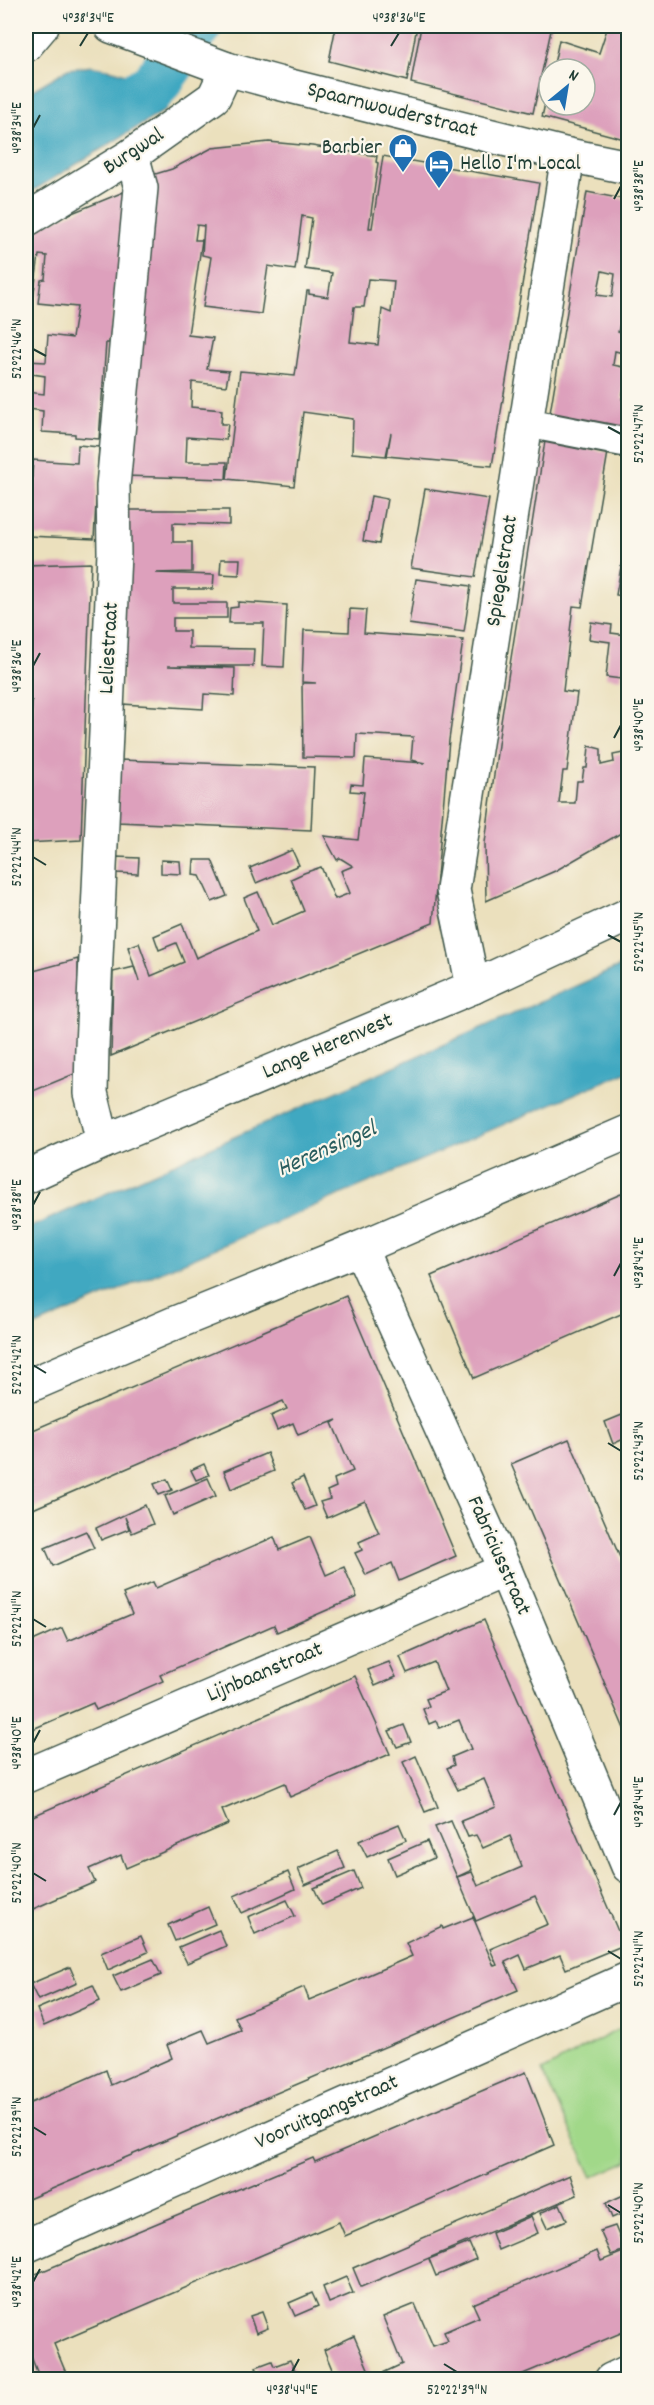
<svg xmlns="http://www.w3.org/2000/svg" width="654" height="2405" viewBox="0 0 654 2405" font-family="Dekko,sans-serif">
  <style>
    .green { fill: #a1d889; stroke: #608a5e; stroke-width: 1.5 }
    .water { fill: #40a8c1; stroke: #30727a; stroke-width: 1.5 }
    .pier { fill: #ebe0bd }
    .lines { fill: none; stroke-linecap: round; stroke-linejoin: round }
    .canal { stroke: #40a8c1; stroke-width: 50 }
    .building { fill: #dda0bc; fill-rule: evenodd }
    .service-casing { stroke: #3e5549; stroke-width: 32 }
    .minor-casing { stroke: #3e5549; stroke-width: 36 }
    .secondary-casing { stroke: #3e5549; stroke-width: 36 }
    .service { stroke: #fff; stroke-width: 28 }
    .minor { stroke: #fff; stroke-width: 33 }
    .secondary { stroke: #fff; stroke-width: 33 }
    .ticks { fill: none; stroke: #1f3d34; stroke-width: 2 }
    .labels { text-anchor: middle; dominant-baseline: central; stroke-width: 4.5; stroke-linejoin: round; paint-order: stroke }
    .street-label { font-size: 22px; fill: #1f3d34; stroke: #fbf7ec }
    .poi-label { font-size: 22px; fill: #1f3d34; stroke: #fbf7ec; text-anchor: end }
    .water-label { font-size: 24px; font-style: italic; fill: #295d5e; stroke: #fbf7ec }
    .neatline { fill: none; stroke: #1f3d34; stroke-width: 2 }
    .ticks-label { font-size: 15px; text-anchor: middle; fill: #1f3d34 }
  </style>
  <rect width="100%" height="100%" fill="#fbf7ec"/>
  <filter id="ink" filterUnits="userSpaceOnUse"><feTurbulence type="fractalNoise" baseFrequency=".0167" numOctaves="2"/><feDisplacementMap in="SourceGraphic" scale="12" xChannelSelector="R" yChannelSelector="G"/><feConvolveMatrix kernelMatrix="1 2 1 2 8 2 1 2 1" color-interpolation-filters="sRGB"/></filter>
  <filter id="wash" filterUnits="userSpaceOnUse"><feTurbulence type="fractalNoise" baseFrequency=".008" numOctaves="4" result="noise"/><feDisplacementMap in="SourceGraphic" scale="24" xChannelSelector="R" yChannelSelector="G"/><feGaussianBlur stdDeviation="1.35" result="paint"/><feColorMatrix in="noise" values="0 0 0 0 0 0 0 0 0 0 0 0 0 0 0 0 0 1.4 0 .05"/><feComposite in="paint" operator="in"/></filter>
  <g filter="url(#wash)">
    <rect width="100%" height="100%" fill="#ebe0bd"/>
    <polygon class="green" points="628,2024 628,2161 592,2177 542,2071"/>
    <g class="water">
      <path d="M93,66c34,5 54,13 74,43l-141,86v-101l42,-25z"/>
      <polygon points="628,963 628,1071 26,1330 26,1229"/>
    </g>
    <polygon class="pier" points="96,64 120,67 143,79 161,95 169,107 167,109 159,97 142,82 119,70 93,66"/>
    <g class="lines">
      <polyline class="canal" points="26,151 153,87 197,26"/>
    </g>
    <g id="blocks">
      <g class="building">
        <polygon points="336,26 417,26 407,81 329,61"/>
        <polygon points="421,26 552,26 533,113 411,83"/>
        <polygon points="608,26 628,26 628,140 542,117 548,90 549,105 585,105 585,69 553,69 559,40 599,53"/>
        <path d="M269,142l43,4 65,10 -1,6 2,1 -9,65h3l11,-72 156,27 -47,283 -105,-10 4,-23 -5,23 -34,-3 1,-34 -50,-7 -9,74 -67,-7 13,-108 55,5 12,-85h2v3l19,3 4,-24 -27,-4 7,-51 -10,-2 -7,54 -27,-4 -7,48 -58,-7 8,-50 -9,-2 2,-29 -7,-1 -2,15h7l-14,95 25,3 -6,31 22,2 -3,15 -34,-4 -1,25 31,3 -1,14h7l-2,16 -39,-3 -1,25h41l-1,17 -102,-3 28,-301 20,-6 40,-21zM368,279l26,2 -3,32 -9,-4 -4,36 -28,-3 4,-35h10z"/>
        <polygon points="126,191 130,200 109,343 106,343 99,439 75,437 75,434 42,432 43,411 29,409 28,423 26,423 26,392 44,394 45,376 26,373 26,361 46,362 48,335 72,338 77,307 38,303 41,280 45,279 47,256 39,255 26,350 26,238 39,232 40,226"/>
        <path d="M587,192l41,8v119h-7l-3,13 9,1 -2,11 -2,9 -8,-2 -2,14 10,2 5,-32v42h-2l-4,22h6v32l-79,-12zM602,271l13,3 -3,23 -15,-2z"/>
        <polygon points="545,441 608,452 582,607 573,606 563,691 577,693 567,771 563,771 559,803 575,803 577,781 582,781 584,768 587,768 589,746 601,749 601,765 614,762 613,755 628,752 628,829 555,871 486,901 485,843 501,722"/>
        <polygon points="78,445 99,447 94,539 28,536 33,460 77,463"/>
        <polygon points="425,489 489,499 475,577 411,568"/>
        <polygon points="371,496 387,499 379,544 363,541"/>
        <polygon points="124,510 229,510 229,525 173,523 173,542 192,542 192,572 155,573 214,575 213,589 173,589 173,603 227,603 227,618 173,618 173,631 189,631 189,648 254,649 253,666 168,666 235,668 234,696 204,694 203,709 122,704"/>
        <polygon points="624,550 628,550 628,597 616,595"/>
        <polygon points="221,559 240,559 239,575 220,574"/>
        <polygon points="91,563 81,840 26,843 28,798 26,798 26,772 29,772 30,742 26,742 26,717 31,717 32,701 26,701 26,679 30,677 26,677 26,565"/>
        <polygon points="416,579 471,586 464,632 409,624"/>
        <polygon points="238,602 287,605 284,667 262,666 264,623 229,623 230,608 238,607"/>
        <polygon points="350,609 366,610 364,633 463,640 449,740 433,923 111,1056 113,972 134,967 139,981 128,947 139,943 151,976 184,962 176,943 159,950 154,936 182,924 196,958 257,931 244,898 258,892 272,925 304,911 291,879 304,873 321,867 335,899 350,893 341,871 353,866 340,858 337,860 324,836 358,840 364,792 350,791 351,784 363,785 365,759 425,763 411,760 413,737 357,734 356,758 303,757 302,683 316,683 302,682 304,630 349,632"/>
        <polygon points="591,622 612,625 611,633 627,635 621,679 606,677 610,642 589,639"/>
        <polygon points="119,760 314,767 311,830 117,822"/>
        <polygon points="292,850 299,865 256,883 250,868"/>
        <polygon points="116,857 139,858 138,874 116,873"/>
        <polygon points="161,860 180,861 181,874 161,873"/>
        <polygon points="194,860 212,860 227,896 212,902 200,876 193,875"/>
        <polygon points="78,959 79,1072 26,1094 26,973"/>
        <polygon points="628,1191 628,1311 474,1378 431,1276"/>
        <polygon points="346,1296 456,1556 399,1581 392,1563 366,1575 355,1553 362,1550 359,1542 379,1533 365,1501 327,1518 320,1502 330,1499 327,1491 336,1487 334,1479 353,1471 332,1423 337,1420 298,1435 293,1423 277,1430 271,1416 287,1409 283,1401 26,1512 26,1433"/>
        <polygon points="622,1415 628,1431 628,1437 613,1444 605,1422"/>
        <polygon points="569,1439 628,1576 628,1738 511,1464"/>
        <polygon points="267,1453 274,1471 231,1489 224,1471"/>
        <polygon points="204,1464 209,1475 196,1480 191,1470"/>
        <polygon points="303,1477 315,1506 305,1510 292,1483"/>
        <polygon points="208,1478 216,1496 173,1515 165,1496"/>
        <polygon points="167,1479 172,1490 159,1495 154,1484"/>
        <polygon points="145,1505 153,1524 132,1533 125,1517 129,1529 101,1540 96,1528"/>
        <polygon points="86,1531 94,1548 53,1566 45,1548"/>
        <polygon points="274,1537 279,1550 310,1537 326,1575 344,1567 357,1597 277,1632 274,1625 160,1675 163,1681 96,1710 93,1703 26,1732 26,1644 62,1628 68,1641 132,1614 123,1594 153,1582 156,1588"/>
        <polygon points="26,1553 34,1574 26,1578"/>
        <polygon points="484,1620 624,1945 566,1969 560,1955 526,1969 520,1955 505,1962 518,1990 26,2200 26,2105 106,2070 111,2085 172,2058 167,2045 203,2030 209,2043 241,2030 235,2017 304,1987 309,2000 343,1986 412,1956 406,1943 442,1926 443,1929 473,1917 494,1966 497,1965 490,1949 548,1924 535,1896 476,1921 457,1877 472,1872 478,1886 522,1867 510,1836 483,1848 476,1835 468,1837 461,1821 496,1807 484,1779 458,1790 447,1768 454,1765 452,1757 471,1749 459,1720 439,1728 436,1721 429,1724 423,1709 429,1706 426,1699 446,1691 434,1662 407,1673 400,1657"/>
        <polygon points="389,1662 396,1677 375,1686 368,1670"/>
        <polygon points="355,1676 390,1754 290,1797 285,1783 222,1810 228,1824 126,1868 121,1855 89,1869 95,1882 26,1912 26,1819"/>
        <polygon points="404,1725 411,1742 397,1747 389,1731"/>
        <polygon points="416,1756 438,1807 425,1812 403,1762"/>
        <polygon points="451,1821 472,1870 457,1877 435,1827"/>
        <polygon points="399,1824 406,1840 367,1857 359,1841"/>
        <polygon points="427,1841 434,1858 395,1875 388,1858"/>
        <polygon points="338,1851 345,1868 305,1885 298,1869"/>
        <polygon points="354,1871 361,1888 322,1905 314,1888"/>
        <polygon points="288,1872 295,1889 242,1913 234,1896"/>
        <polygon points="287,1900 295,1916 255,1934 248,1917"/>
        <polygon points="208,1907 215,1924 175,1941 168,1925"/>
        <polygon points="219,1930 226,1946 187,1963 179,1947"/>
        <polygon points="141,1936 148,1952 108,1970 101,1953"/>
        <polygon points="153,1959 161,1975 121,1992 113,1976"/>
        <polygon points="70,1967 77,1983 38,2000 30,1984"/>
        <polygon points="93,1985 100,2001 44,2026 37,2009"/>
        <polygon points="26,2014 32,2031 26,2034"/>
        <polygon points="526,2072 554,2145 345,2236 339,2222 54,2344 68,2378 63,2379 40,2379 30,2354 26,2356 26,2278 313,2158 315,2162"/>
        <polygon points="570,2175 577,2195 361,2287 353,2268"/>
        <polygon points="628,2193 628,2211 612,2218 606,2203"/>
        <polygon points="560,2204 567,2220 547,2228 540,2213"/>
        <polygon points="531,2216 538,2233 498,2250 492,2233"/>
        <polygon points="615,2226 625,2250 611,2255 600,2231"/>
        <polygon points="469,2243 476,2259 436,2276 429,2259"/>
        <polygon points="628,2250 628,2330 511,2379 336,2379 324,2350 354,2336 372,2378 402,2364 383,2317 415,2304 433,2346 448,2341 444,2332 479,2317 473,2304 597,2251 601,2261"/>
        <polygon points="346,2277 353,2293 329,2303 323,2287"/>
        <polygon points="312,2293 318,2306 295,2316 289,2303"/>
        <polygon points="262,2312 268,2328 256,2333 250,2316"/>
        <polygon points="290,2360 299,2379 261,2379 256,2367 272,2361 274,2366"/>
      </g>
    </g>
  </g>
  <g filter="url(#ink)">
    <use href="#blocks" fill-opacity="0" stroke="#3e5549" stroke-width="1.5"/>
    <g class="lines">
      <g class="service-casing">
        <polyline id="service" points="526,423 628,443"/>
      </g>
      <g class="minor-casing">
        <g id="minor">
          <polyline points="111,26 227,69 278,83 568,155 628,167"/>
          <polyline points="26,45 42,26"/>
          <polyline points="26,220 132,155 214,97 227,69"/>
          <polyline points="473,987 453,890 568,155"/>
          <polyline points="103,1142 91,1093 92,1047 114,553 113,486 141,188 132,155"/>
          <polyline points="360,1248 505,1570 628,1866"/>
          <polyline points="26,1387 175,1323 360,1248 628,1132"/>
          <polyline points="26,1776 505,1570"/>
          <polyline points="26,2246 628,1979"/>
          <polyline points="611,2380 628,2372"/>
        </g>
      </g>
      <g class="secondary-casing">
        <polyline id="secondary" points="26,1177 103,1142 473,987 628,915"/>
      </g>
      <use href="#service" class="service"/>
      <use href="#minor" class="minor"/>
      <use href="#secondary" class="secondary"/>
    </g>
  </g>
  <path class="ticks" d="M80,46l8,-13M391,46l8,-13M33,128l7,-13M614,199l7,-13M33,349l13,7M608,427l13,7M33,666l7,-13M614,738l7,-13M33,857l13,8M608,935l13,7M33,1205l7,-13M614,1276l7,-13M33,1365l13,8M608,1443l13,8M33,1619l13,8M33,1743l7,-13M614,1815l7,-13M33,1873l13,8M608,1951l13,8M33,2127l13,8M608,2205l13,8M33,2282l7,-13M444,2364l13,8M292,2372l7,-13"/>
  <defs>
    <g id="shop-pin" transform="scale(1.5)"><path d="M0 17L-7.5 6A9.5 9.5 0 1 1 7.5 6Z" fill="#1f6fb2" stroke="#fbf7ec"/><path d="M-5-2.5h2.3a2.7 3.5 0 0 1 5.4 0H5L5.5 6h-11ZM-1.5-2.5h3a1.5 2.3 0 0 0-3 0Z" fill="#fff"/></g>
    <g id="hotel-pin" transform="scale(1.5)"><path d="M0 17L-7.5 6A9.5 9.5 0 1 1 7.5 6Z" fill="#1f6fb2" stroke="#fbf7ec"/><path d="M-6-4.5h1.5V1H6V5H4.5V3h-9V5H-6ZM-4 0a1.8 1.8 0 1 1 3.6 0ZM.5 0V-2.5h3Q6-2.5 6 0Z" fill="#fff"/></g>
  </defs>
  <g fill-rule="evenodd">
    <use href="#shop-pin" x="403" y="148"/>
    <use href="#hotel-pin" x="439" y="164"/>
  </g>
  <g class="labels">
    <g class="street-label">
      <text transform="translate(392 111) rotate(14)">Spaarnwouderstraat</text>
      <text transform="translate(134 152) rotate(-33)">Burgwal</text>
      <text transform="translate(503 571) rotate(-81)">Spiegelstraat</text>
      <text transform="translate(110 648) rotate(-87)">Leliestraat</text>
      <text transform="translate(328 1047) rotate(-23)">Lange Herenvest</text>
      <text transform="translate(498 1556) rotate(66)">Fabriciusstraat</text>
      <text transform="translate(265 1673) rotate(-23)">Lijnbaanstraat</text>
      <text transform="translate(327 2113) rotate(-24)">Vooruitgangstraat</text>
    </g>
    <g class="poi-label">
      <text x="382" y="148">Barbier</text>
      <text x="460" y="164" text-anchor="start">Hello I'm Local</text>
    </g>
    <g class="water-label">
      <text transform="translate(327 1150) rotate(-24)">Herensingel</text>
    </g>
  </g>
  <rect width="654" height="2405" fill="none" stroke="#fbf7ec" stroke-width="66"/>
  <g transform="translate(567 87) rotate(30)"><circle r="28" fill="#fbf7ec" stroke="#a3ada2" stroke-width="1.5"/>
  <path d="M0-4.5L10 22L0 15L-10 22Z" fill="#1f6fb2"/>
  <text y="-9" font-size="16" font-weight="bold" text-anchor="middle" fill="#1f3d34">N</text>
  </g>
  <rect x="33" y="33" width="588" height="2339" class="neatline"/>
  <g class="ticks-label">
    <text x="88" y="22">4°38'34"E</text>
    <text x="399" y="22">4°38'36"E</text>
    <text transform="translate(16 128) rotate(-90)" y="5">4°38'34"E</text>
    <text transform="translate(638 186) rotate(-90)" y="5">4°38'38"E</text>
    <text transform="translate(16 349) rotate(-90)" y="5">52°22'46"N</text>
    <text transform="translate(638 434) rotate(-90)" y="5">52°22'47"N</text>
    <text transform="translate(16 666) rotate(-90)" y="5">4°38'36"E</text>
    <text transform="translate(638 725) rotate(-90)" y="5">4°38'40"E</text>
    <text transform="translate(16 857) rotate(-90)" y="5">52°22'44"N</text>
    <text transform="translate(638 942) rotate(-90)" y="5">52°22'45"N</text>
    <text transform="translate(16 1205) rotate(-90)" y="5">4°38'38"E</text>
    <text transform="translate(638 1263) rotate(-90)" y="5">4°38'42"E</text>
    <text transform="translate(16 1365) rotate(-90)" y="5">52°22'42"N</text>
    <text transform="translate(638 1451) rotate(-90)" y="5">52°22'43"N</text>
    <text transform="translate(16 1619) rotate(-90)" y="5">52°22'41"N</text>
    <text transform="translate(16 1743) rotate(-90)" y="5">4°38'40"E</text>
    <text transform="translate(638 1802) rotate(-90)" y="5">4°38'44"E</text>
    <text transform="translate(16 1873) rotate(-90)" y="5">52°22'40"N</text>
    <text transform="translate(638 1959) rotate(-90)" y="5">52°22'41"N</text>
    <text transform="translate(16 2127) rotate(-90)" y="5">52°22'39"N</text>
    <text transform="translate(638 2213) rotate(-90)" y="5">52°22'40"N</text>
    <text transform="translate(16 2282) rotate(-90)" y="5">4°38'42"E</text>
    <text x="292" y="2394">4°38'44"E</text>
    <text x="457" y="2394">52°22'39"N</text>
  </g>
</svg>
